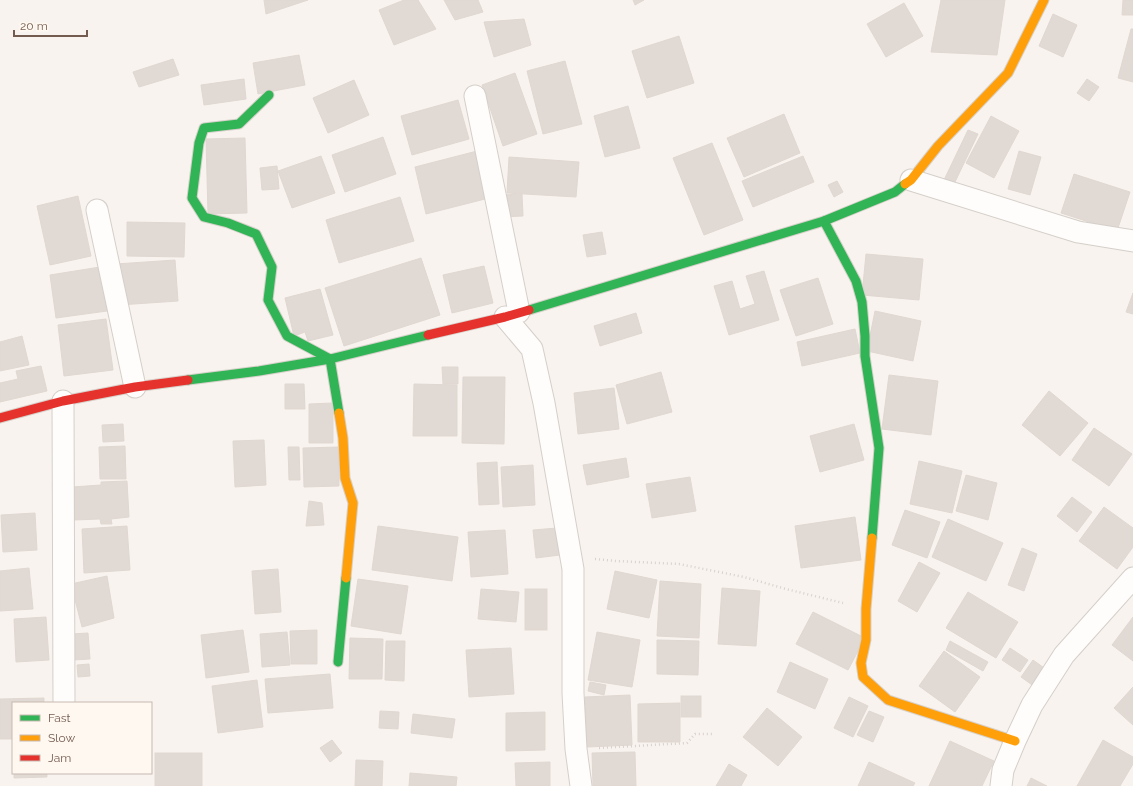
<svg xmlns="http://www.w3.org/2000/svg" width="1133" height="786" viewBox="0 0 1133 786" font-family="Raleway,sans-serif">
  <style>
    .building { fill: #e1d9d4; stroke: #e0d7d1 }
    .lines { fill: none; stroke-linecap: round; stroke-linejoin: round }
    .street-casing { stroke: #d5cfc9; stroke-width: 23 }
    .fast-casing { stroke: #d7d0ca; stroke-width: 11 }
    .slow-casing { stroke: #d7d0ca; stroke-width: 11 }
    .jam-casing { stroke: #d7d0ca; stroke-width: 11 }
    .path { stroke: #d8d1cd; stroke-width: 2.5; stroke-dasharray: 1 3; stroke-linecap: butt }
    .street { stroke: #fefdfc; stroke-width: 21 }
    .fast { stroke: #30b455; stroke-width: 9 }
    .slow { stroke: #ff9f0a; stroke-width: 9 }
    .jam { stroke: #e5322d; stroke-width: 9 }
  </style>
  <rect width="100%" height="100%" fill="#f8f3ee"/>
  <g class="building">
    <polygon points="264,0 308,0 266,14"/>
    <polygon points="404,0 418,0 436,29 394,45 379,10"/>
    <polygon points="444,0 478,0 483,12 455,20"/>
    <polygon points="633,0 644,0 635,5"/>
    <polygon points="941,0 1005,0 997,55 931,52"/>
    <polygon points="1123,0 1133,0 1133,15 1122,15"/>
    <polygon points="904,3 923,36 886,57 867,24"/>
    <polygon points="1053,14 1077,25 1063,57 1039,46"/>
    <polygon points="524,19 531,45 494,57 484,22"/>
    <polygon points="1131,29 1133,29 1133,82 1118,78"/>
    <polygon points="679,36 694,83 647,98 632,51"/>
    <polygon points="299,55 305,85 258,94 253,63"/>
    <polygon points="173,59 179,75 139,87 133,72"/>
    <polygon points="565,61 582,124 543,134 527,71"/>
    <polygon points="515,73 537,134 503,146 482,85"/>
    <polygon points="244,79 246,99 204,105 201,85"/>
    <polygon points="1087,79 1099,87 1089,101 1077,93"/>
    <polygon points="354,80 369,115 328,133 313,98"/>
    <polygon points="458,100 469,139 412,155 401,116"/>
    <polygon points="628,106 640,148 605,157 594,116"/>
    <polygon points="784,114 800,153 744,177 727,138"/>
    <polygon points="991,116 1019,131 994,178 966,163"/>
    <polygon points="968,130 978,134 954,184 944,180"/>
    <polygon points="383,137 396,174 345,192 332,155"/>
    <polygon points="245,138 247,213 208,214 206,139"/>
    <polygon points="712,143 743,220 704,235 673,158"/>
    <polygon points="481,150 493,197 426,214 415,167"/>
    <polygon points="1019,151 1041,157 1030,195 1008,189"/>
    <polygon points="321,156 335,193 292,208 278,171"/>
    <polygon points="803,156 814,182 753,207 742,181"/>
    <polygon points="509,157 579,162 576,197 507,193"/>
    <polygon points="277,166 279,189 262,190 260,168"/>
    <polygon points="1074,174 1130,192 1117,231 1061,213"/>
    <polygon points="837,181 843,192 834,197 828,185"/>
    <polygon points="522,194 523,216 503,217 502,195"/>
    <polygon points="78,196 91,256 50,265 37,206"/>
    <polygon points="400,197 414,241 339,263 326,220"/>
    <polygon points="127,222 185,223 184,257 127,256"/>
    <polygon points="602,232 606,254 587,257 583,235"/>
    <polygon points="866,254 923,259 919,300 862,295"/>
    <polygon points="421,258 440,315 344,346 325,288"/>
    <polygon points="175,260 178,301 119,305 116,264"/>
    <polygon points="484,266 493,303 452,313 443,275"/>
    <polygon points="100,267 107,311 56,318 50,275"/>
    <polygon points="764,271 779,320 729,335 714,286 732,281 740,309 755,304 746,276"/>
    <polygon points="818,278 833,324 796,336 780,290"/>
    <polygon points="320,289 333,335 308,341 305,332 294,336 285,298"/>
    <polygon points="1133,293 1133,314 1126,312"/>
    <polygon points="875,311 921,321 913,361 867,351"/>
    <polygon points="636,313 642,333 600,346 594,326"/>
    <polygon points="106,319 113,370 64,376 58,325"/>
    <polygon points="855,329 860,353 802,366 797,342"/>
    <polygon points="22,336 29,365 0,371 0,342"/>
    <polygon points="41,366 47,391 0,402 0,383 18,379 16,371"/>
    <polygon points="442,367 458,367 458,384 443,384"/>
    <polygon points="661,372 672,412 627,424 616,385"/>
    <polygon points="889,375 938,381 931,435 882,429"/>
    <polygon points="463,377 505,377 504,444 462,443"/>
    <polygon points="285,384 304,384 305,409 285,409"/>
    <polygon points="414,384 457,385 457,436 413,436"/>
    <polygon points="614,388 619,429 578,434 574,393"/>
    <polygon points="1049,391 1088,423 1060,456 1022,425"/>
    <polygon points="333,403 333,443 309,443 309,404"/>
    <polygon points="123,424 124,441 103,442 102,425"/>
    <polygon points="854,424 864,460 820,472 810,436"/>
    <polygon points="1094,428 1132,454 1109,486 1072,460"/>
    <polygon points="264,440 266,485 235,487 233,441"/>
    <polygon points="125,446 126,479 100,479 99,447"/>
    <polygon points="288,447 299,447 300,480 289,480"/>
    <polygon points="339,447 339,486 304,487 303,448"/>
    <polygon points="626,458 629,477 587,485 583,465"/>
    <polygon points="919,461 962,471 952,513 910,504"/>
    <polygon points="497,462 499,504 479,505 477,463"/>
    <polygon points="533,465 535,505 503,507 501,467"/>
    <polygon points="966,475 997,483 988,520 956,511"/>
    <polygon points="690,477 696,511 652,518 646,484"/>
    <polygon points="127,481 129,517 111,519 112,524 101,524 100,519 74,520 72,487 101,485 101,482"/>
    <polygon points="1072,497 1092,512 1077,532 1057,516"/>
    <polygon points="309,501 322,503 324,525 306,526"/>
    <polygon points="1104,507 1133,528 1133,547 1117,569 1079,541"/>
    <polygon points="905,510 940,522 927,558 892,545"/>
    <polygon points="35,513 37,550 3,552 1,515"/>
    <polygon points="855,517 861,560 801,568 795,526"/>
    <polygon points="948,519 1003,543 986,581 932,557"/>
    <polygon points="127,526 130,570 84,573 82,529"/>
    <polygon points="378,526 458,537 452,581 372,570"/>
    <polygon points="557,528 560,555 536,558 533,530"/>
    <polygon points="505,530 508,574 471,577 468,532"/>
    <polygon points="1022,548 1037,554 1024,591 1008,585"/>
    <polygon points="919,562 940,573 917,612 898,601"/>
    <polygon points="29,568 33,609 0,611 0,571"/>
    <polygon points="278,569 281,612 255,614 252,571"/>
    <polygon points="615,571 657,580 649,618 607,609"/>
    <polygon points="107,576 114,618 82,627 71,584"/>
    <polygon points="358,579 408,586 401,634 351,626"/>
    <polygon points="660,581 701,584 699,638 657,636"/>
    <polygon points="722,588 760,591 756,646 718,644"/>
    <polygon points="481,589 519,592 516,622 478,619"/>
    <rect x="525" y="589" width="22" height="41"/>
    <polygon points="968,592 1018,622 996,658 946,628"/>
    <polygon points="813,612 865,638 848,670 796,644"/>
    <polygon points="46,617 49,660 16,662 14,619"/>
    <polygon points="1133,617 1133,661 1112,645"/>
    <polygon points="243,630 249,672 206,678 201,635"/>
    <polygon points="317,630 317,664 291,664 290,631"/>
    <polygon points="287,632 290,665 262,667 260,634"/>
    <polygon points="597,632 640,640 632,687 588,680"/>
    <polygon points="88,633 90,659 73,660 71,634"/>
    <polygon points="350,638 383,639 382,679 349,679"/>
    <polygon points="657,640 699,641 698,675 657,674"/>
    <polygon points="386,641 405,641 404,681 385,680"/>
    <polygon points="950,641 988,662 983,671 946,650"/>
    <polygon points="511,648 514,694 469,697 466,650"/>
    <polygon points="1010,648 1028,660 1020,672 1002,660"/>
    <polygon points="944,651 980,677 955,712 919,686"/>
    <polygon points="1033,660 1047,670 1035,687 1021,677"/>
    <polygon points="790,662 828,679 815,709 777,692"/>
    <polygon points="89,664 90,676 78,677 77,665"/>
    <polygon points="330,674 333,708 268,713 265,679"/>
    <polygon points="257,680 263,727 218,733 212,686"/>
    <polygon points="590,682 606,685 604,695 588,691"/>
    <polygon points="1133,687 1133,725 1114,708"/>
    <polygon points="630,695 632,745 587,747 585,697"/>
    <rect x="681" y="696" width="20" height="21"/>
    <polygon points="849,697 868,706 853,737 834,728"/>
    <polygon points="44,698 44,703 13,703 13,739 0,739 0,699"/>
    <polygon points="680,703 680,742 638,742 638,704"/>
    <polygon points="767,708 802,737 778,766 743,737"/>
    <polygon points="380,711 399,712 398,729 379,728"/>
    <polygon points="869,711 884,717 873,742 857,735"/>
    <polygon points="545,712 545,750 506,751 506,713"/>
    <polygon points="413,714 455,719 452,738 411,733"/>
    <polygon points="332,740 342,753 330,762 320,748"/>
    <polygon points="1103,740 1133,757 1133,764 1120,786 1077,786"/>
    <polygon points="950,741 994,761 982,786 929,786"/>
    <polygon points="635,752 636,786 593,786 592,753"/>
    <rect x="155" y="753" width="47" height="33"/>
    <polygon points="356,760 383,761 382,786 355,786"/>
    <polygon points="550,762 550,786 516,786 515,763"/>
    <polygon points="869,762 915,783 913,786 858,786"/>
    <polygon points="729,764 747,775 741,786 716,786"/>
    <polygon points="14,773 47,773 47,777 14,778"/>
    <polygon points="410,773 457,777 456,786 409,786"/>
    <polygon points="1031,778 1047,786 1027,786"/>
  </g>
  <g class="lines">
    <g class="street-casing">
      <g id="street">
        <polyline points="475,96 519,312"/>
        <polyline points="911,180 1078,232 1133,241"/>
        <polyline points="97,210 135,387"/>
        <polyline points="505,317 532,349 544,403 573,569 573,693 576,749 581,786"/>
        <polyline points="63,401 64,703"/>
        <polyline points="1001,786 1003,770 1015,741 1032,705 1064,655 1133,578"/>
      </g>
    </g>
    <g class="fast-casing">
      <g id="fast">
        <polyline points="269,95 239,124 204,128 199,143 192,198 204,217 228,223 256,234 272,267 268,300 287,336 330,359 339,413"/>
        <polyline points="824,221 856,281 862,302 865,336 865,356 879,448 872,538"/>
        <polyline points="529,310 824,221 895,192 905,184"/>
        <polyline points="188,380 259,371 330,359 428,335"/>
        <polyline points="338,662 346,578"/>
      </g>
    </g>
    <g class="slow-casing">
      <g id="slow">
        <polyline points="905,184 911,180 938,146 1008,73 1044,0"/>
        <polyline points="339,413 343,438 345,478 353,503 346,578"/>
        <polyline points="872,538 866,609 866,640 861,663 863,677 888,700 1015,741"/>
      </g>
    </g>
    <g class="jam-casing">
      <g id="jam">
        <polyline points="428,335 505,317 529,310"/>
        <polyline points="0,418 63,401 135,387 188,380"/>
      </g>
    </g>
    <g class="path">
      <polyline points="595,559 616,561 679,564 744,577 786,589 843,603"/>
      <polyline points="599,748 687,743 695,734 714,734"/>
    </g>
    <use href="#street" class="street"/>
    <use href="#fast" class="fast"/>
    <use href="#slow" class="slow"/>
    <use href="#jam" class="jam"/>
  </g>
  <rect x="12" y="702" width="140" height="72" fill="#fef8f1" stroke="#c7b9b1"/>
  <rect x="20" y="715" width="20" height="6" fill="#30b455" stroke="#c7b9b1"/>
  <text x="48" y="722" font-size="12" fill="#745b50">Fast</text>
  <rect x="20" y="735" width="20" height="6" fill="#ff9f0a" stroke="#c7b9b1"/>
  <text x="48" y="742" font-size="12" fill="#745b50">Slow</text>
  <rect x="20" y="755" width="20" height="6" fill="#e5322d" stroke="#c7b9b1"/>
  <text x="48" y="762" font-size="12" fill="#745b50">Jam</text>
  <path d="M14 30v6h73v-6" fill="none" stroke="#745b50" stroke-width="2"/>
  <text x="20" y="30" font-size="12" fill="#745b50" stroke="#fef8f1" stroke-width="3" paint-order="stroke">20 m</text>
</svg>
